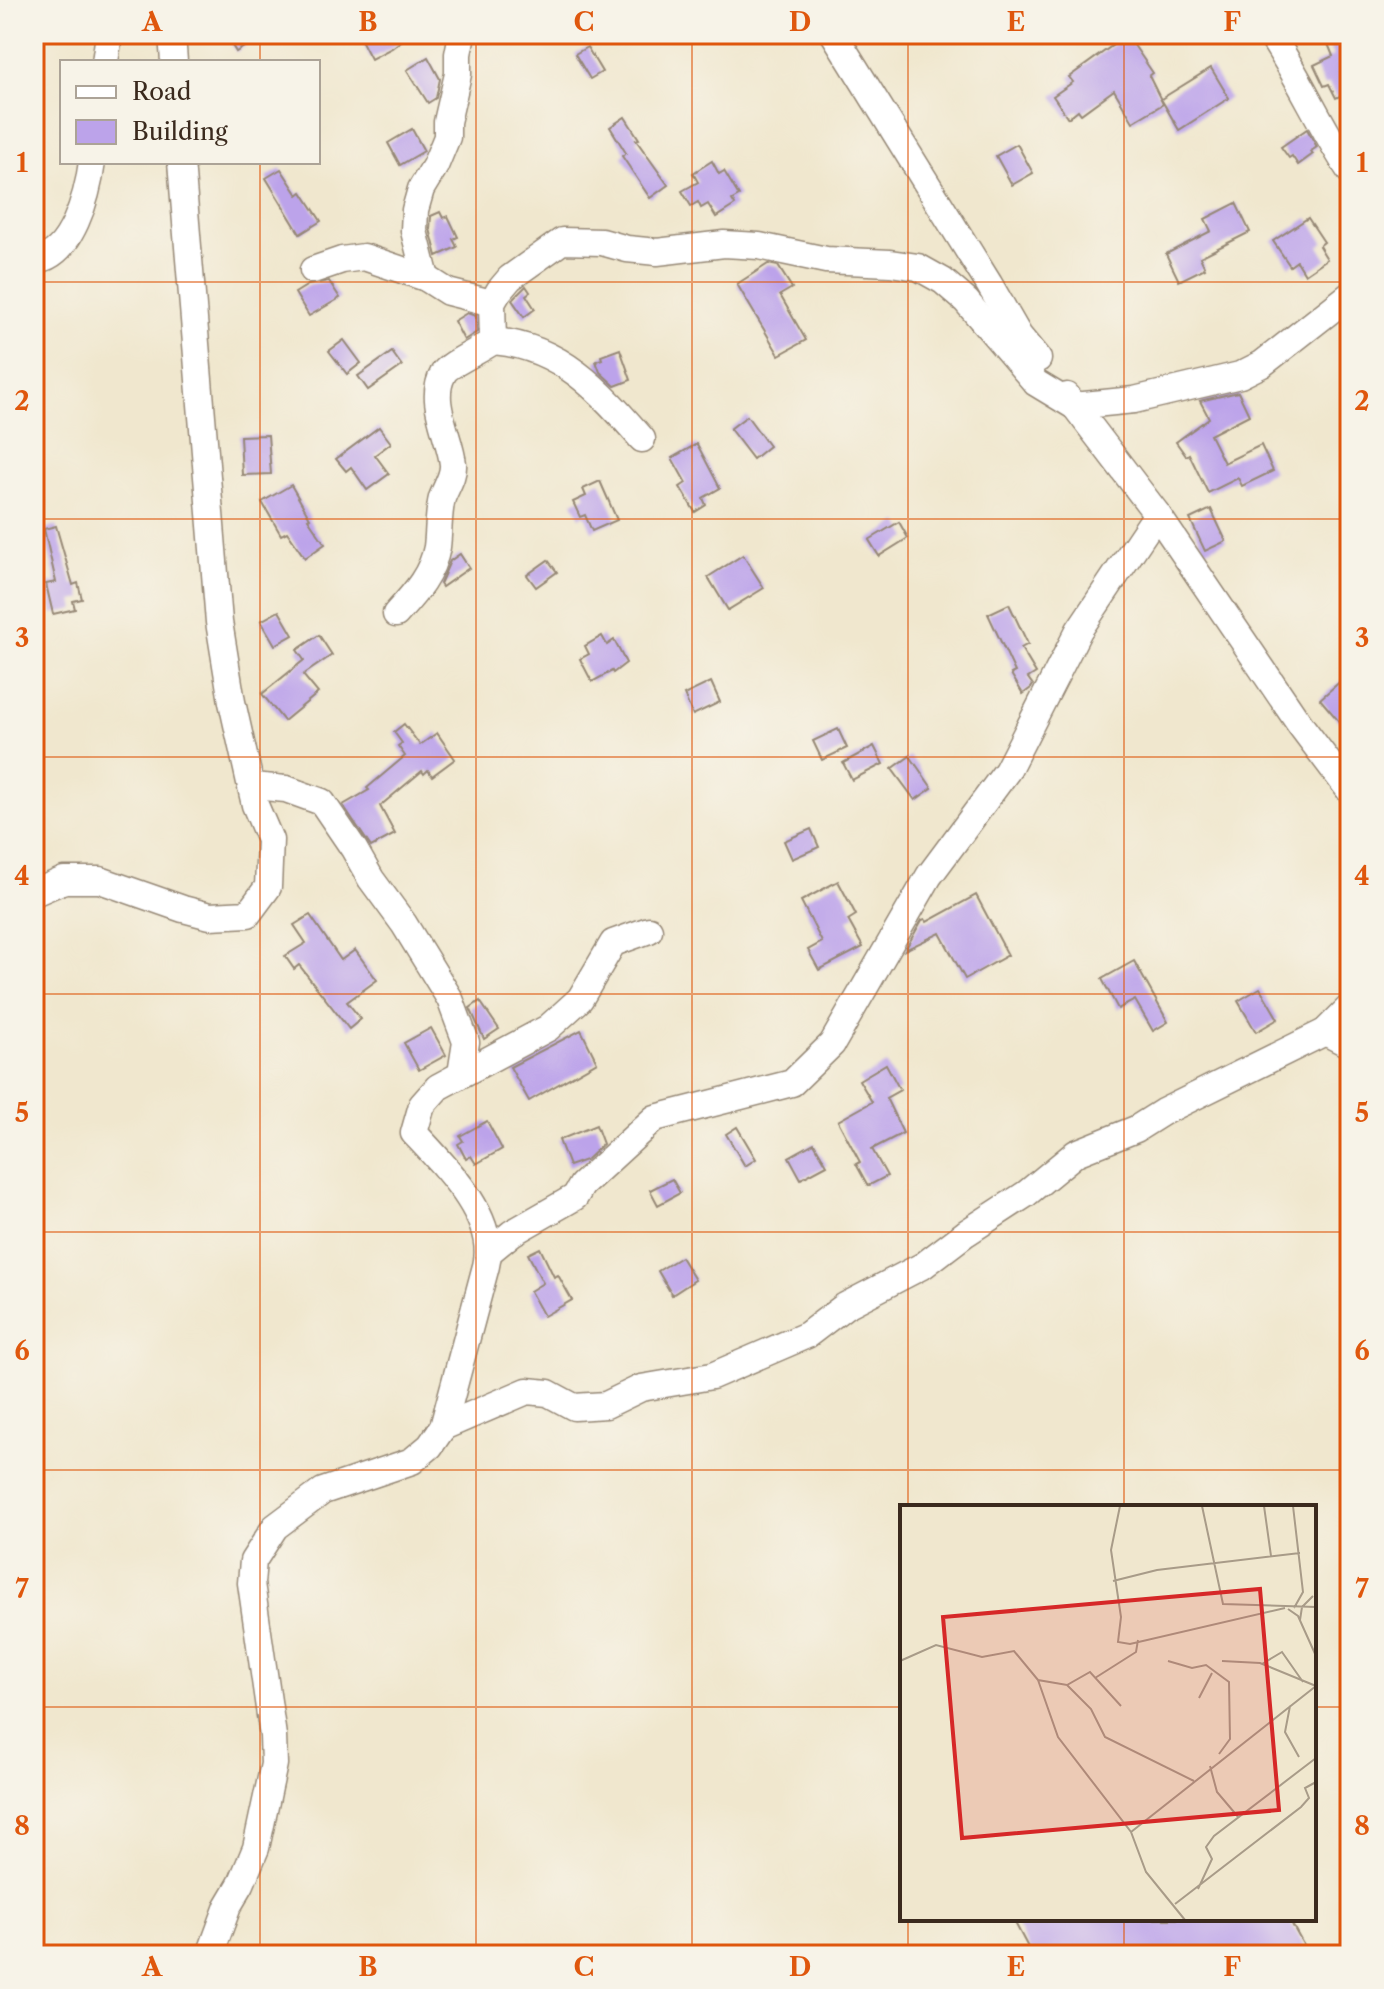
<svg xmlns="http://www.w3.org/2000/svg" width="1384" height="1989" viewBox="0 0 1384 1989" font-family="'Libre Caslon Text',serif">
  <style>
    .building { fill: #bca3ea }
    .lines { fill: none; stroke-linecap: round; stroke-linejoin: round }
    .minor-casing { stroke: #968876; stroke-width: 29 }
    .minor { stroke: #fff; stroke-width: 26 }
    .grid { fill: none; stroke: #df570d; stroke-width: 2; stroke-opacity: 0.55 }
    .inset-road { fill: none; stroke: #a89b88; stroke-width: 2 }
    .view { fill: #d62828; fill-opacity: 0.15; stroke: #d62828; stroke-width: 4 }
    .inset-edge { fill: none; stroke: #3b2a1e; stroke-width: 4 }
    .neatline { fill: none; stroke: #df570d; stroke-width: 3 }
    .grid-label { font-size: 26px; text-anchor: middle; font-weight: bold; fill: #df570d }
  </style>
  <rect width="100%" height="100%" fill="#f7f3e8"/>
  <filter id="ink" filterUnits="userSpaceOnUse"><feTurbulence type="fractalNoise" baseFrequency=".0125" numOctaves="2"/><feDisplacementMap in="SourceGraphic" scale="16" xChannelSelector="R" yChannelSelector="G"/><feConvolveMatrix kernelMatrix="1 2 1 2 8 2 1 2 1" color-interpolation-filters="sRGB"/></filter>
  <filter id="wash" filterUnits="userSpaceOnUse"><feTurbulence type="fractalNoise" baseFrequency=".006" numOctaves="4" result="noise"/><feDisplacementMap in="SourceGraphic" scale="32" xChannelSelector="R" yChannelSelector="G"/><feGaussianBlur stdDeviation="1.8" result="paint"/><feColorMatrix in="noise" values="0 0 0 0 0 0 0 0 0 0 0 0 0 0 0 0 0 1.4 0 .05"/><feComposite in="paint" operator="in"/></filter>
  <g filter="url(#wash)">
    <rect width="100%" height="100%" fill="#f0e7ce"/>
    <g id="blocks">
      <g class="building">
        <polygon points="225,34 264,34 236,52"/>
        <polygon points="358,34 410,34 392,48 371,59"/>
        <polygon points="1324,34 1350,34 1350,91 1336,98 1329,84 1324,86 1314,65 1333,56"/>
        <polygon points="1127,35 1153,73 1149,76 1163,104 1133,122 1114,90 1081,114 1078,110 1068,118 1053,96 1073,82 1069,77"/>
        <polygon points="587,47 602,72 590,79 575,54"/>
        <polygon points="428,57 440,79 436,98 428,103 407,70"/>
        <polygon points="1211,68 1229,98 1179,130 1161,99"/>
        <polygon points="625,117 639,139 636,140 668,185 650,198 622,156 626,153 610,127"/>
        <polygon points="412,129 424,151 400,165 388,143"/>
        <polygon points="1307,129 1317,147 1311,151 1313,154 1298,165 1292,156 1289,158 1281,147"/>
        <polygon points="1017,144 1033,173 1012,185 996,156"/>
        <polygon points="712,161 719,174 724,171 739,196 732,200 735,205 716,217 708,204 701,208 698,202 691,206 682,191 698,182 693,173"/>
        <polygon points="281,169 298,195 302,192 321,221 300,234 266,178"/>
        <polygon points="1236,203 1250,232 1200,257 1205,268 1179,281 1166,254 1211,231 1205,219"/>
        <polygon points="440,212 443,218 448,216 458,237 453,239 457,247 437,256 430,229 431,216"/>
        <polygon points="1308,218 1324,242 1319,246 1327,259 1305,274 1297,261 1290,266 1273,241"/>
        <polygon points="768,264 778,266 792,288 780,295 806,340 779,355 737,284"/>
        <polygon points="329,281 340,298 309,316 295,293 308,285"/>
        <polygon points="526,286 530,292 526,295 535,309 524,317 512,300"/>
        <polygon points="467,313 476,316 477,332 464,340 454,321"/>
        <polygon points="344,340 361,363 347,374 329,351"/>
        <polygon points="620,349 631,380 615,386 600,372 596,361 602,359 601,356"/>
        <polygon points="392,352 402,366 368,390 358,376"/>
        <polygon points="1238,392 1249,415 1210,435 1224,463 1261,445 1273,471 1242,486 1238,478 1208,493 1189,454 1186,456 1176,442 1209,418 1200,401"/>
        <polygon points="747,416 769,446 753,459 730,429"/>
        <polygon points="379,427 391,443 375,455 389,474 367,490 351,467 346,471 336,459"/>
        <polygon points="268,435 271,474 242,475 240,436"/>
        <polygon points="697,444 720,488 703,498 706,505 695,512 680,487 686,483 672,458"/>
        <polygon points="600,481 617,520 592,531 585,515 580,517 573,502 586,496 583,489"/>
        <polygon points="291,485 310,518 308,519 325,544 305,558 287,532 281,535 262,502"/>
        <polygon points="1211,509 1226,541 1205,551 1190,519"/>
        <polygon points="899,522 908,538 879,556 869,540"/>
        <polygon points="56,526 73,585 78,583 82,599 73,601 75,609 53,614 46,584 56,582 44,529"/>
        <polygon points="460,554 469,568 442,587 440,584 450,561"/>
        <polygon points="743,555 764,588 728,610 708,577"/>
        <polygon points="548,560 557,572 536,587 527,575"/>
        <polygon points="1009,604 1028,644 1021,648 1036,673 1028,678 1033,685 1031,688 1023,694 1011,674 1015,672 988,614"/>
        <polygon points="279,611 293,635 275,645 261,621"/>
        <polygon points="319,635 332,655 303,675 318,693 284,721 262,694 304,660 297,650"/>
        <polygon points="602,636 607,645 614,640 626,663 613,673 612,671 592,682 580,659 589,654 585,646"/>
        <polygon points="1350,673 1350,719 1342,725 1320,699"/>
        <polygon points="711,682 720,702 693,715 684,695"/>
        <polygon points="404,724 420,745 437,733 455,759 432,776 428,770 424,774 422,771 380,806 395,834 371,847 343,805 369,790 367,788 405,756 398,746 402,743 394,732"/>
        <polygon points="838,729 847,748 822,760 813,741"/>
        <polygon points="874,746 883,764 852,780 843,763"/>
        <polygon points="910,756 932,788 915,800 892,769"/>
        <polygon points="811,829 819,847 792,859 784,841"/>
        <polygon points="838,881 856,915 848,920 863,947 819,970 808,950 822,942 801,901"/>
        <polygon points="976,895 1008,955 965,979 940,933 905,950 922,920 925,919 927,922"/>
        <polygon points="310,915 341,960 355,950 377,980 347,1002 361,1019 349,1029 299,965 294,969 285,956 306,943 294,925"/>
        <polygon points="1134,961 1168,1022 1153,1031 1135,1000 1118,1009 1102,979"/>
        <polygon points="1260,988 1278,1019 1256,1032 1238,1001"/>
        <polygon points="480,1001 499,1029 484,1039 470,1008"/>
        <polygon points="431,1028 446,1055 419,1070 404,1043"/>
        <polygon points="581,1030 597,1062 529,1101 510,1067"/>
        <polygon points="886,1064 900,1090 886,1098 903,1133 872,1149 887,1176 868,1186 856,1164 860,1162 838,1121 872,1102 859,1080"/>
        <polygon points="487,1121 502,1149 476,1164 471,1156 466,1159 458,1144 463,1141 460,1136"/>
        <polygon points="596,1125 603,1144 586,1160 569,1166 559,1140"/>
        <polygon points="737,1127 756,1159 745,1166 726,1134"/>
        <polygon points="814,1143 827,1165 801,1179 789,1157"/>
        <polygon points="672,1179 680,1193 658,1205 650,1190"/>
        <polygon points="540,1248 554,1277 558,1275 572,1300 544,1316 530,1291 543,1283 528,1254"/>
        <polygon points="681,1257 695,1280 672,1295 658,1271"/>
        <polygon points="1013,1919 1289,1919 1309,1955 1032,1955"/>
      </g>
    </g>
  </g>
  <g filter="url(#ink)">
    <use href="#blocks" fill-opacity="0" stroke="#968876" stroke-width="2"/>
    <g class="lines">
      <g class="minor-casing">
        <g id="minor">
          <polyline points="172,34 174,62"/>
          <polyline points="834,34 989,284 1019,336 1038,359"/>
          <path d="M1270,34c30,44 50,92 80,137"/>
          <polyline points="105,62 109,34"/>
          <path d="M34,260c38,-2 54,-67 58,-98"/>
          <polyline points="313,270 342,260 364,257 426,278 448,292 492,303"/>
          <polyline points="426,278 414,231 415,210 421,189 435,166 447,137 447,122 458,74 458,54 462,34"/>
          <path d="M493,341c68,5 107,50 149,98"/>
          <polyline points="1067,396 1157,514 1301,726 1350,791"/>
          <path d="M396,614c18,-20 36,-39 41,-67 2,-16 1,-33 5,-49 4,-11 12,-22 11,-34 -3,-28 -25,-63 -10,-90 4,-9 40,-25 50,-33l-1,-38 7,-12 11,-13 52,-37 40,1 25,7 30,3 67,-8 35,2 67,14 64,3 28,4 25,14 23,20 70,82 38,23 60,-6 106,-25 22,-11 88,-69"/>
          <polyline points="252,786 286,789 322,802 354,849 371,879 404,924 450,999 466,1042 461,1074"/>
          <polyline points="34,893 64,880 100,880 183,909 210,916 248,914 268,887 270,840 255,805 232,702 219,622 181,162"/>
          <polyline points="1325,1032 1350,1045"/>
          <polyline points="490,1251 512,1233 575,1197 582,1185 655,1118 792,1083 832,1044 929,876 1007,771 1079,630 1157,514"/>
          <polyline points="443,1427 527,1391 548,1393 574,1407 606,1405 641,1388 712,1376 807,1335 845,1306 924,1265 966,1233 1026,1194 1076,1153 1136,1129 1163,1112 1325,1032 1350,1007"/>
          <path d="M210,1955l18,-49 13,-22 15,-36 18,-84 -1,-28 -22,-153 2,-22 22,-34 48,-36 89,-30 18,-15 13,-19 43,-161c12,-48 -42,-101 -72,-133l8,-28 16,-18 110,-59 32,-29 33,-56 36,-13"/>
        </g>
      </g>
      <use href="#minor" class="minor"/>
    </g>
  </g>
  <path class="grid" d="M260,34v28M476,34v1921M692,34v1921M908,34v1473M1124,34v1473M260,162v1793M34,282h1316M34,519h1316M34,757h1316M34,994h1316M34,1232h1316M34,1470h1316M34,1707h868M1314,1707h36M908,1919v36M1124,1919v36"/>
  <g transform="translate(900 1505)">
    <rect width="416" height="416" fill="#f0e7ce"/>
    <path class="inset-road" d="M220,1l-9,44 10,67 -3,25 12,2 155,-36M302,1l21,98 93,3M364,1l7,50M393,1l10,86 -9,16M213,76l44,-11 143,-17M388,104l10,7 18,40M400,115l2,-13 11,-11M0,156l36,-16 46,12 32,-6 24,29 29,5 23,-13 31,34M268,156l24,7 14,-3 23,17 1,57 -11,15M322,156l38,2 56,23M362,159l20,-12 21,30M195,173l41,-26 2,-12M138,175l20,57 73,95 15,40 39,48M167,180l24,24 14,28 89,44M299,193l13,-25M390,201l-5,26 14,25M310,261l7,26 22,26M231,327l185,-146M298,384l14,-30 -6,-12 8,-11 102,-78M275,399l126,-97 8,-9 -4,-10 11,-6"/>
    <path class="view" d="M360,84l19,221 -317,28 -19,-221z"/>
    <rect width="416" height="416" class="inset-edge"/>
  </g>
  <rect width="1384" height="1989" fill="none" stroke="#f7f3e8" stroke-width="88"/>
  <rect x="60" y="60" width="260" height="104" fill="#f7f3e8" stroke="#aca397" stroke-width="2"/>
  <rect x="76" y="86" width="40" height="12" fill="#ffffff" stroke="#aca397" stroke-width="2"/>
  <text x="132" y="100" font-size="24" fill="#3b2a1e">Road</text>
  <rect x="76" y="120" width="40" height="24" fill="#bca3ea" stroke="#aca397" stroke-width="2"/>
  <text x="132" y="140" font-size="24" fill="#3b2a1e">Building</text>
  <rect x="44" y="44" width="1296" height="1901" class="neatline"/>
  <g class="grid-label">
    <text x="152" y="31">A</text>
    <text x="368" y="31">B</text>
    <text x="584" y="31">C</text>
    <text x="800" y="31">D</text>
    <text x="1016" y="31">E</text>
    <text x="1232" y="31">F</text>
    <text x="22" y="172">1</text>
    <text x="1362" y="172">1</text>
    <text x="22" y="410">2</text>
    <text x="1362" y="410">2</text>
    <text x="22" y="647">3</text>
    <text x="1362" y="647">3</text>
    <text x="22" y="885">4</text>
    <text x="1362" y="885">4</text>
    <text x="22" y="1122">5</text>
    <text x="1362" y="1122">5</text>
    <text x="22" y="1360">6</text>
    <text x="1362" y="1360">6</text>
    <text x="22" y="1598">7</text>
    <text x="1362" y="1598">7</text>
    <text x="22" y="1835">8</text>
    <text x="1362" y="1835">8</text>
    <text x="152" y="1976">A</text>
    <text x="368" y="1976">B</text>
    <text x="584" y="1976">C</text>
    <text x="800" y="1976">D</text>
    <text x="1016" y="1976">E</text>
    <text x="1232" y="1976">F</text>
  </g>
</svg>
